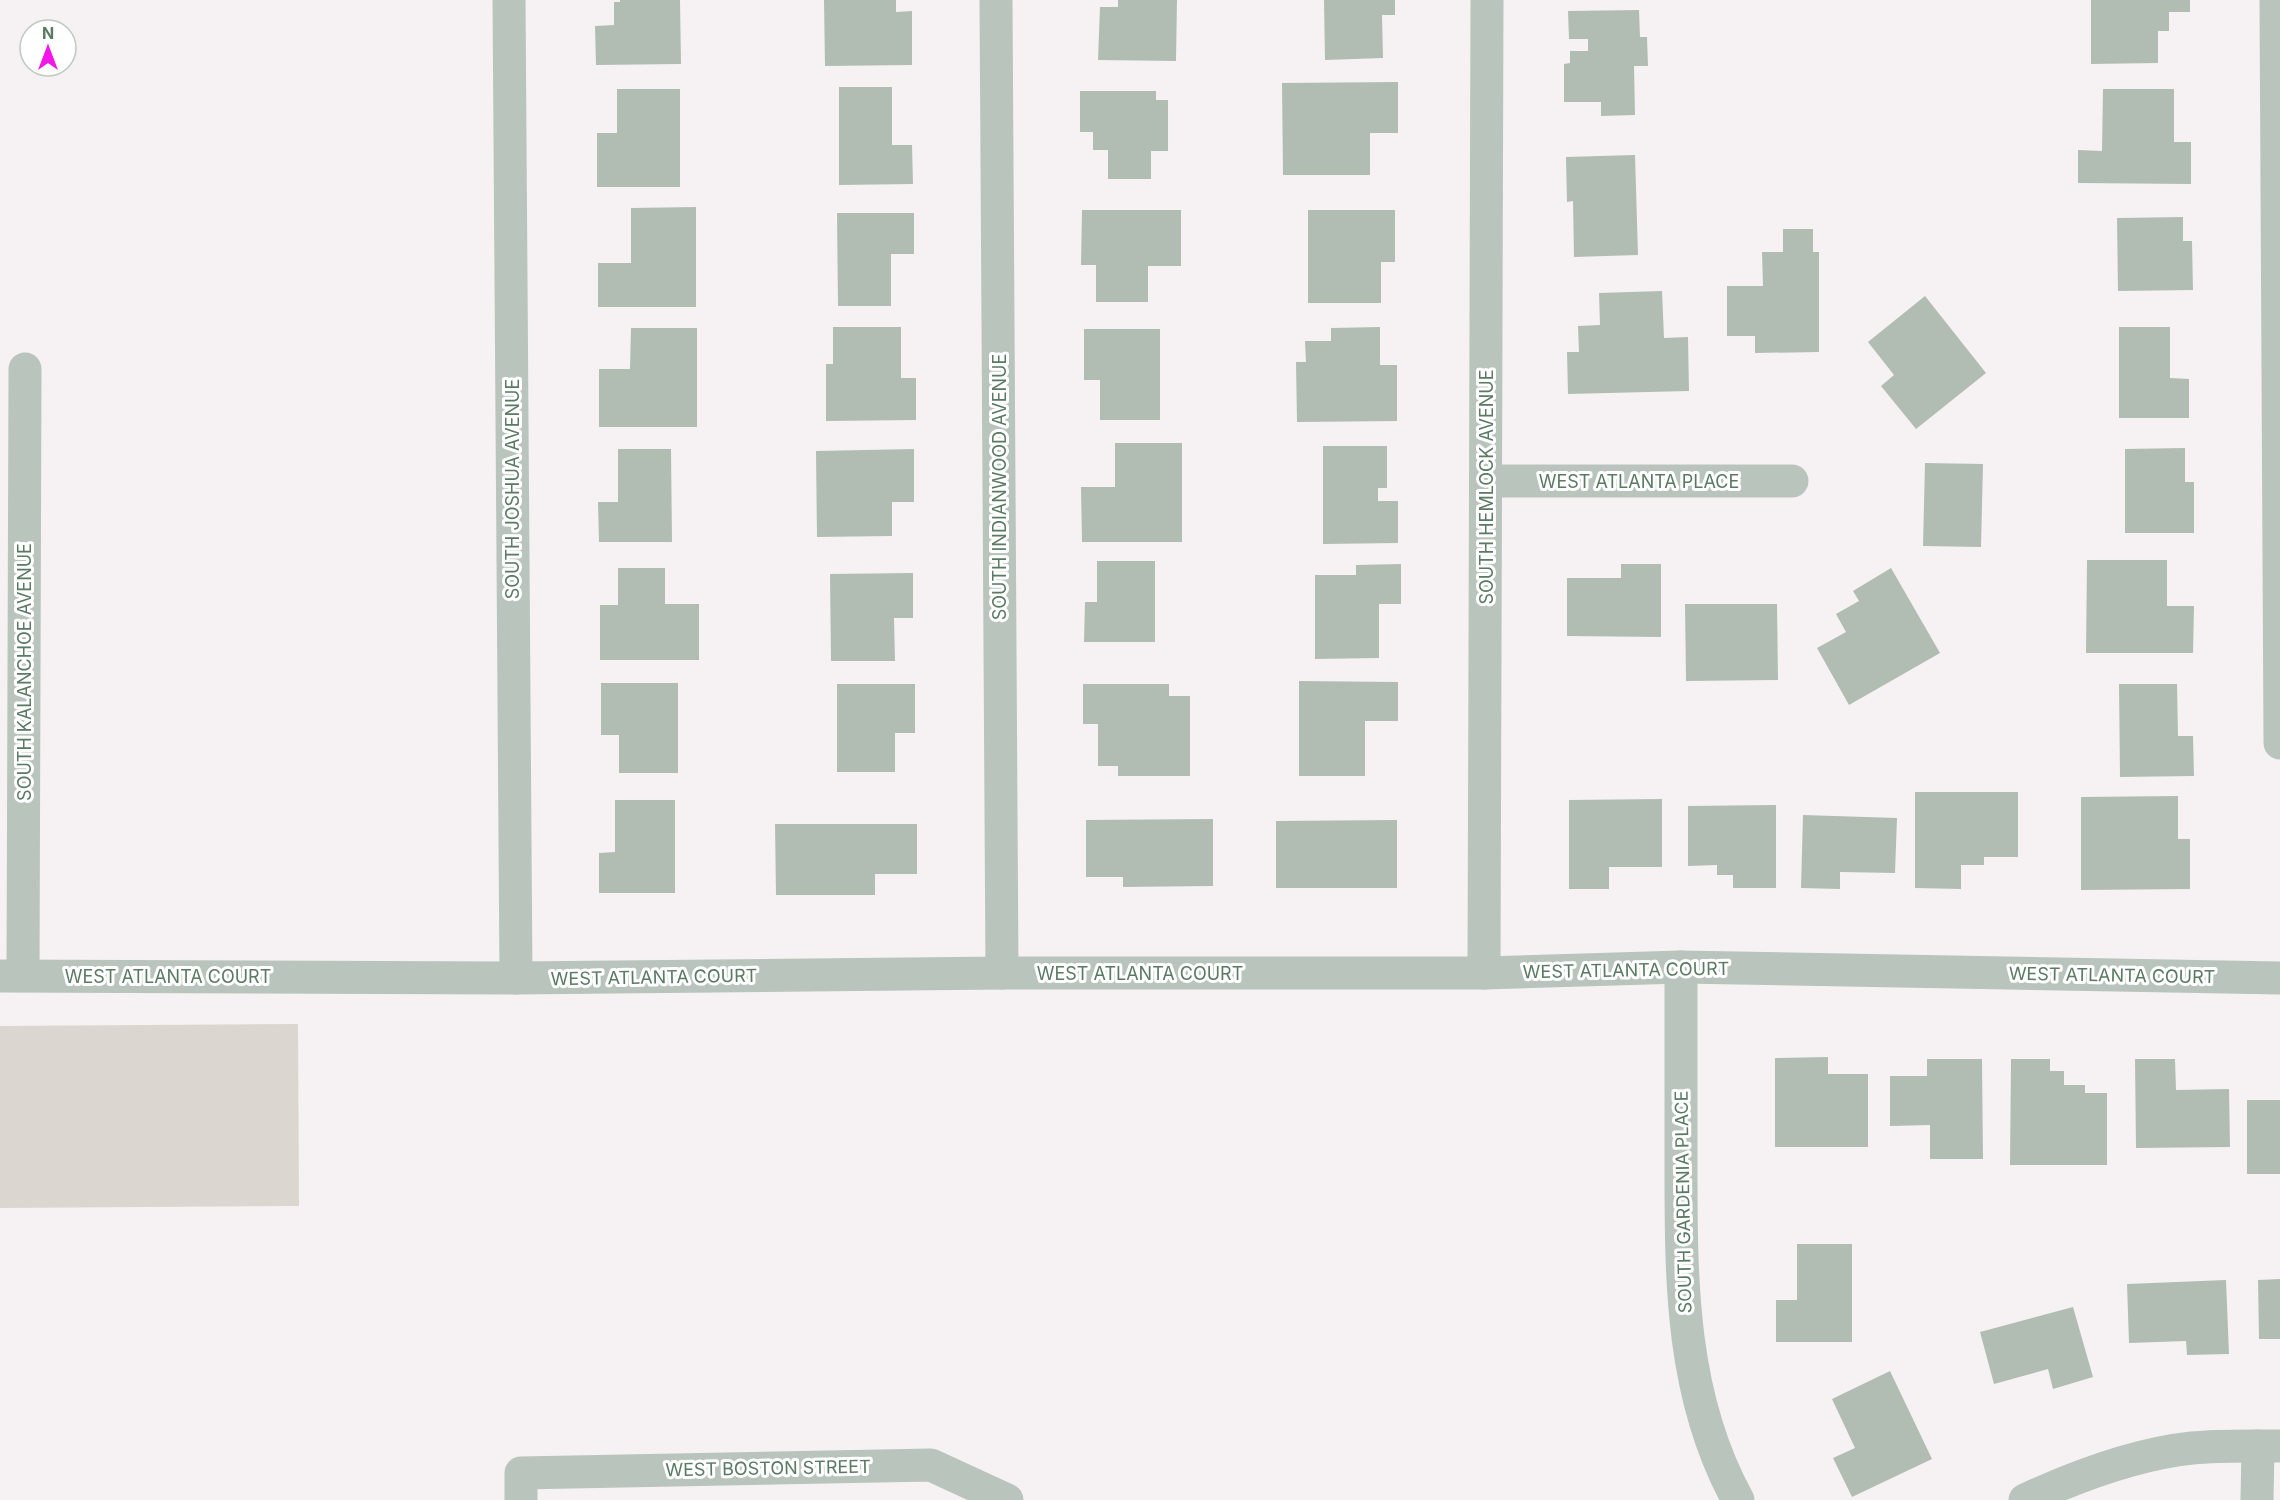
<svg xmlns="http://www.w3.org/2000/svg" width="2280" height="1500" viewBox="0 0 2280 1500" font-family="Inter,sans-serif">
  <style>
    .green { fill: #dcd6d1 }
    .building { fill: #b1bdb3 }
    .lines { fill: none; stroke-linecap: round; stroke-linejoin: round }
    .street { stroke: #b9c4bc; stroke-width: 33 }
    .labels { text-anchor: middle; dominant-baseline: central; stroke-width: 6; stroke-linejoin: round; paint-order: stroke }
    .street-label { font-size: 18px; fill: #5a7a63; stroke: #fff }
  </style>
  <rect width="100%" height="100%" fill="#f6f2f3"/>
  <polygon class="green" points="298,1024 299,1206 0,1208 0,1026"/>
  <g class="building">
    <polygon points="620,0 680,0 681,64 596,65 595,26 614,25 614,2 620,2"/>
    <polygon points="824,0 896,0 896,12 912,11 912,65 825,66"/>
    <polygon points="1118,0 1177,0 1176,61 1098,60 1100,7 1118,7"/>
    <polygon points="1324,0 1395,0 1395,15 1382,15 1383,58 1325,60"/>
    <polygon points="2091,0 2190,0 2190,12 2169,12 2169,31 2158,31 2158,63 2091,64"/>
    <polygon points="1639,10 1640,37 1647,37 1648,66 1634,66 1635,115 1601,116 1601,102 1564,102 1564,64 1570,63 1570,51 1588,51 1588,39 1569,39 1568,11"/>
    <polygon points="1398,82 1398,133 1370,133 1370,175 1283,175 1282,83"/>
    <polygon points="839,87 892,87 892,145 912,145 913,184 839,185"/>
    <polygon points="617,89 680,89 680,187 597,187 597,133 617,133"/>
    <polygon points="2103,89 2174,89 2174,142 2191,142 2191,184 2078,183 2078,150 2102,151"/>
    <polygon points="1080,91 1156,91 1156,100 1168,100 1168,151 1151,151 1151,179 1108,179 1108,150 1093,150 1093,132 1080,132"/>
    <polygon points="1635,155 1638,255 1574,257 1573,201 1567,202 1566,157"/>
    <polygon points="696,207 696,307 598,307 598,263 631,263 631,208"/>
    <polygon points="1082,210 1181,210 1181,266 1148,266 1148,302 1096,302 1096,265 1081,265"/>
    <polygon points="1308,210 1395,210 1395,262 1381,262 1381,303 1308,303"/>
    <polygon points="837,213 914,213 914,254 891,254 891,306 838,306"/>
    <polygon points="2183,217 2183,241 2192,241 2193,290 2118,291 2117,218"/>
    <polygon points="1783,229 1813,229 1813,252 1819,252 1819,352 1755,353 1755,336 1727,336 1727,286 1763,286 1762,252 1783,252"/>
    <polygon points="1662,291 1664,338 1688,337 1689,391 1568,394 1567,352 1579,352 1578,326 1600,325 1599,293"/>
    <polygon points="1925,296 1986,373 1916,429 1881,386 1894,375 1868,342"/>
    <polygon points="833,327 901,327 901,378 916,378 916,420 826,421 826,364 833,364"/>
    <polygon points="1380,327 1380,365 1397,365 1397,421 1297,422 1296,362 1306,362 1305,341 1331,341 1331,328"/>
    <polygon points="2119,327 2170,327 2170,378 2189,379 2189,418 2119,418"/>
    <polygon points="631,328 697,328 697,427 599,427 599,369 630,369"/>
    <polygon points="1084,329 1160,329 1160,420 1100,420 1100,380 1084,380"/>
    <polygon points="1115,443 1182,443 1182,542 1082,542 1081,487 1115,487"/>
    <polygon points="1323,446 1387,446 1387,488 1378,488 1378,501 1398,501 1398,543 1323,544"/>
    <polygon points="2185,448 2185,482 2194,482 2194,533 2125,533 2125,449"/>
    <polygon points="618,449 671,449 672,542 599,542 598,502 618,502"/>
    <polygon points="914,449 914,502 892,502 892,536 817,537 816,451"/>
    <polygon points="1925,463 1983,464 1981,547 1923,546"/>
    <polygon points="2087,560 2167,560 2167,606 2194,606 2193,653 2086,653"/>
    <polygon points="1097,561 1155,561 1155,642 1084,642 1085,602 1097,602"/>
    <polygon points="1401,564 1401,604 1379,604 1379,658 1315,659 1315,575 1356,575 1356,565"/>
    <polygon points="1621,564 1661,564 1661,637 1567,636 1567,578 1621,578"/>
    <polygon points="618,568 665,568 665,604 699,604 699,660 600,660 600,605 618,605"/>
    <polygon points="1891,568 1940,653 1849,705 1817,648 1846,632 1836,614 1859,601 1853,591"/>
    <polygon points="913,573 913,618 894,618 895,661 831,661 830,574"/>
    <polygon points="1685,604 1777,604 1778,680 1686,681"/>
    <polygon points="1299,681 1398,682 1398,721 1365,721 1365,776 1299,776"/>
    <polygon points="601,683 678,683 678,773 619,773 619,735 601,735"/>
    <polygon points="837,684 915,684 915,733 895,733 895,772 837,772"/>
    <polygon points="1083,684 1169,684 1169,696 1190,696 1190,776 1118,776 1118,766 1098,766 1098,724 1083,724"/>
    <polygon points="2119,684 2177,684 2178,736 2193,736 2194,776 2120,777"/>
    <polygon points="1915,792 2018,792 2018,857 1984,857 1984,865 1961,865 1961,889 1915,888"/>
    <polygon points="2178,796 2178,839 2190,839 2190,889 2081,890 2081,797"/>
    <polygon points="1662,799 1662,867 1609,867 1609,889 1569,889 1569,800"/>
    <polygon points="615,800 675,800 675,893 599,893 599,853 615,852"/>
    <polygon points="1776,805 1776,888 1733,888 1733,875 1717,875 1717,865 1688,866 1688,806"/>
    <polygon points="1803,815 1897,818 1895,873 1840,872 1840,889 1801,888"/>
    <polygon points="1213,819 1213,886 1123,887 1123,877 1086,877 1086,820"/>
    <polygon points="1397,820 1397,888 1276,888 1276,821"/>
    <polygon points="775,824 917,824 917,874 875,874 875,895 776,895"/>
    <polygon points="1828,1057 1828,1074 1868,1074 1868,1147 1775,1147 1775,1058"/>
    <polygon points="1927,1059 1982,1059 1983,1159 1930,1159 1930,1125 1890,1126 1890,1076 1927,1076"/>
    <polygon points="2011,1059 2050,1059 2050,1071 2064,1071 2064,1085 2085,1085 2085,1093 2107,1093 2107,1165 2010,1165"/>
    <polygon points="2135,1059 2175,1059 2176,1090 2229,1089 2230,1147 2136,1148"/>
    <rect x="2247" y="1100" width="33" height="74"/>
    <polygon points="1797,1244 1852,1244 1852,1342 1776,1342 1776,1300 1797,1300"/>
    <polygon points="2280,1279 2280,1339 2259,1339 2258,1280"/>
    <polygon points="2226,1280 2229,1354 2187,1355 2186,1341 2129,1343 2127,1284"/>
    <polygon points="2073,1307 2093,1377 2053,1389 2048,1369 1994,1384 1980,1332"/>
    <polygon points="1890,1371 1932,1459 1852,1497 1833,1458 1855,1448 1832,1399"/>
  </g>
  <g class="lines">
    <g class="street">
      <polyline points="509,0 516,978"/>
      <polyline points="996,0 1002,973"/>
      <polyline points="2276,0 2280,743"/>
      <polyline points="1486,481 1792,481"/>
      <path d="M1681,967c0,67 0,134 0,201 0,114 0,229 57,332"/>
      <polyline points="1484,973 1487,0"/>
      <polyline points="23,975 25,369"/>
      <polyline points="0,976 516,978 1002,973 1484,973 1681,967 2280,978"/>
      <polyline points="521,1500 521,1473 931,1465 1007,1500"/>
      <path d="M2025,1500c52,-24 110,-46 167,-52 29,-3 59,-2 88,-2"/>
      <polyline points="2257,1500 2258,1446"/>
    </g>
  </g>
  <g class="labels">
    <g class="street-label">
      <text x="1639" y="481">WEST ATLANTA PLACE</text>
      <text transform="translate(999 487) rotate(-90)">SOUTH INDIANWOOD AVENUE</text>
      <text transform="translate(1486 487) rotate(-90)">SOUTH HEMLOCK AVENUE</text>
      <text transform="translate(512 489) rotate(-90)">SOUTH JOSHUA AVENUE</text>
      <text transform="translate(24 672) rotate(-90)">SOUTH KALANCHOE AVENUE</text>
      <text transform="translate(1626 970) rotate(-1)">WEST ATLANTA COURT</text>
      <text x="1140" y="973">WEST ATLANTA COURT</text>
      <text transform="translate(2112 975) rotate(1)">WEST ATLANTA COURT</text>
      <text x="168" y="976">WEST ATLANTA COURT</text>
      <text transform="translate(654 977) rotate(-1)">WEST ATLANTA COURT</text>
      <text transform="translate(1683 1202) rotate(-91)">SOUTH GARDENIA PLACE</text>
      <text transform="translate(768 1468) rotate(-1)">WEST BOSTON STREET</text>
    </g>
  </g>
  <g transform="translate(48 48)"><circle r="28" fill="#ffffff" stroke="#bdcac1" stroke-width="1.5"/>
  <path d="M0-4.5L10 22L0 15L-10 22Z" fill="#f316e6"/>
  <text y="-9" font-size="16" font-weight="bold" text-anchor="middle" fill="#5a7a63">N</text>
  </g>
</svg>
